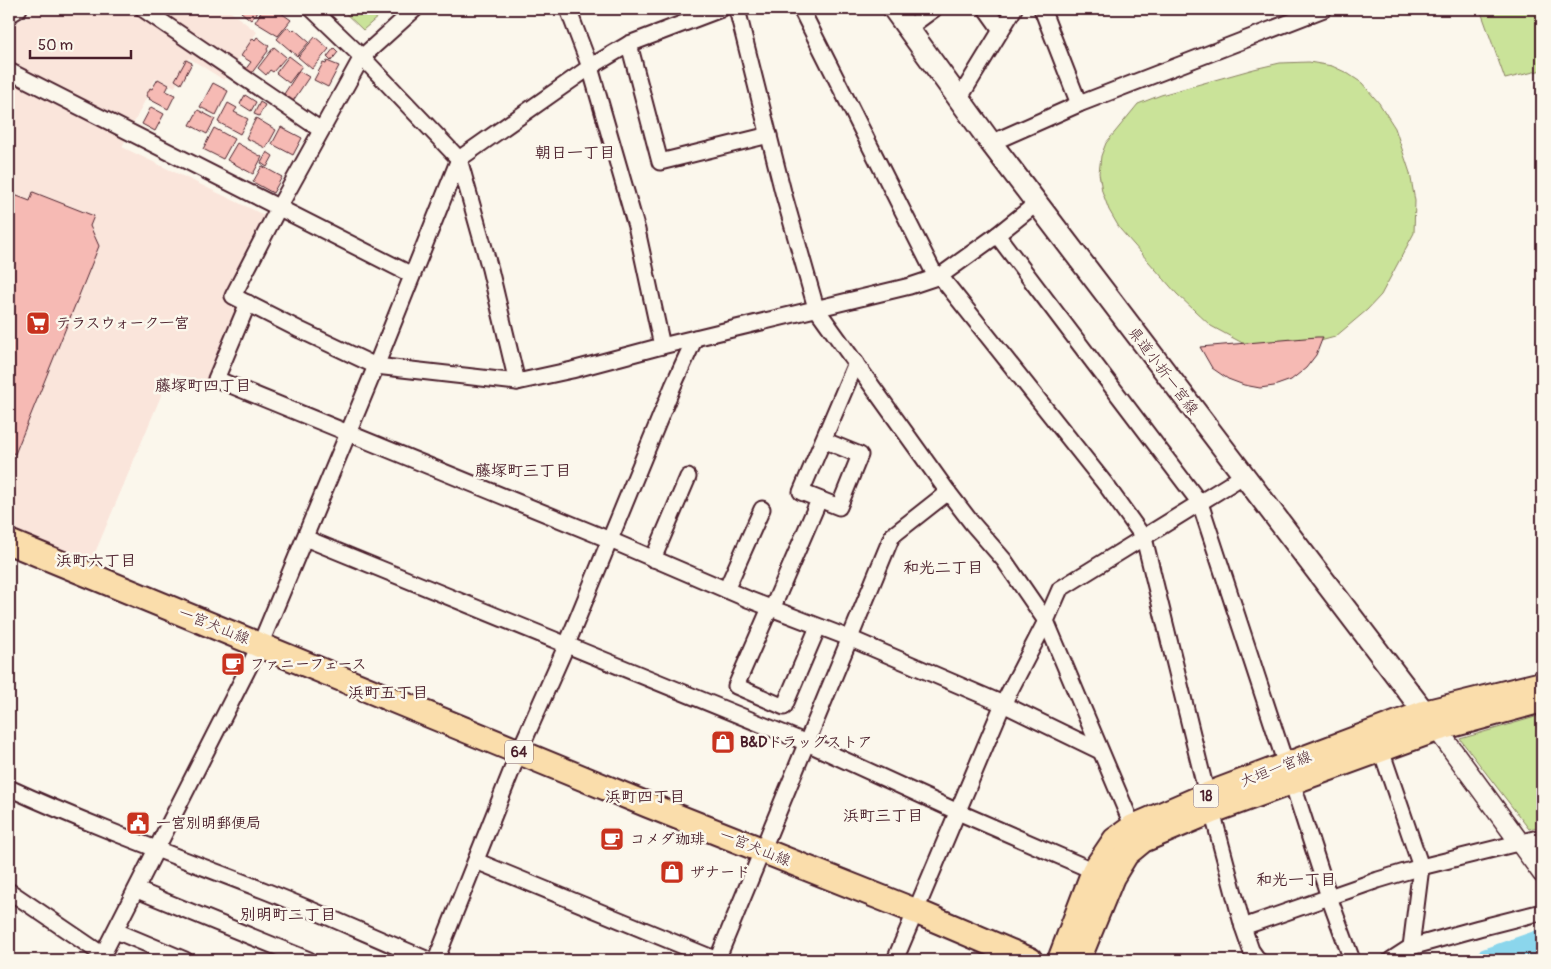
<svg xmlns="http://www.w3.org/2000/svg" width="1551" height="969" viewBox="0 0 1551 969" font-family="Pangolin,'Klee One',sans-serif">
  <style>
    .built { fill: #fae5db }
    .green { fill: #cae399; stroke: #8a8162 }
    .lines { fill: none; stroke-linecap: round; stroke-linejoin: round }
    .river { stroke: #8bd6ec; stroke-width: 24 }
    .building { fill: #f6bab4; stroke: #4a1f2b }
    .minor-casing { stroke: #4a1f2b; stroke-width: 19 }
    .tertiary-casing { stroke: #4a1f2b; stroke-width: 22 }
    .secondary-casing { stroke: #4a1f2b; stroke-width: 25 }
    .primary-casing { stroke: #4a1f2b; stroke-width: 28 }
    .minor { stroke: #fbf7ec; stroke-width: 15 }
    .tertiary { stroke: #fbf7ec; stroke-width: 19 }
    .secondary { stroke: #fbf7ec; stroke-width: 21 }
    .primary { stroke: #faddab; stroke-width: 24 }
    .labels { text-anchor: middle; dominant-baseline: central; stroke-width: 5; stroke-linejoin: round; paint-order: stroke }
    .shield { fill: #fbf7ec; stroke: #7f6065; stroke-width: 1 }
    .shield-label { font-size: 14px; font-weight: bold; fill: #4a1f2b }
    .poi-label { font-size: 15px; font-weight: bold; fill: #4a1f2b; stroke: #fbf7ec; text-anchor: start }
    .street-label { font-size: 15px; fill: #4a1f2b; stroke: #fbf7ec }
    .neighbourhood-label { font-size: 16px; font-weight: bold; fill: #4a1f2b; stroke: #fbf7ec }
  </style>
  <rect width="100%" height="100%" fill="#fbf7ec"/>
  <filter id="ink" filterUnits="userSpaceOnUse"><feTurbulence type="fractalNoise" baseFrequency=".02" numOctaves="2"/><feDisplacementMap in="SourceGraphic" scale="10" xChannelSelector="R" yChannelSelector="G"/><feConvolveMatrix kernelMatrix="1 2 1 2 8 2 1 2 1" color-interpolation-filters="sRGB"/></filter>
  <g filter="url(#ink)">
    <polygon class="built" points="39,9 227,9 257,32 224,80 189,58 175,87 156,78 122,147 268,217 224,297 241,306 208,385 171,372 89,567 9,535 9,27"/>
    <g class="green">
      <polygon points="341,9 387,9 363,30"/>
      <polygon points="1480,9 1542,9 1542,70 1505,79"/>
      <polygon points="1309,62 1332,66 1347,73 1362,83 1379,103 1395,128 1410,173 1415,201 1414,233 1381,295 1367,310 1335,337 1313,343 1248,346 1211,326 1177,294 1120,229 1109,210 1102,191 1099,173 1101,156 1106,143 1138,104 1161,95 1254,69 1280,63"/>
      <polygon points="1542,715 1542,826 1529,829 1460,739"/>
    </g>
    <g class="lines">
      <polyline class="river" points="1487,960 1542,941"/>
    </g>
    <g class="building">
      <polygon points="243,9 260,9 251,20 241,12"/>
      <polygon points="263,9 272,9 276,12 277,10 291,20 278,36 255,22"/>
      <polygon points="287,27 292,31 294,29 309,42 297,56 277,39"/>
      <polygon points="257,37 269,46 267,49 268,51 251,74 245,70 251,62 241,56 253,38 255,40"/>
      <polygon points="315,37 329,49 312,69 298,57"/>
      <polygon points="274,47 286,57 273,72 270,70 266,75 258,68"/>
      <polygon points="334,48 338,52 331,61 327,57"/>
      <polygon points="289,56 302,66 289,83 276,73"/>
      <polygon points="186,60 192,63 181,84 175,80"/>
      <polygon points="327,61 339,66 328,87 314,80 323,63 326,64"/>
      <polygon points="299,71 309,77 291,104 282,97"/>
      <polygon points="158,79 169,85 166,91 175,95 168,109 149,99 150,98 146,96 150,88 152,89"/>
      <polygon points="213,83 228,91 216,115 200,107"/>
      <polygon points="245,95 256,102 251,111 240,104"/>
      <polygon points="260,102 265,105 259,116 254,114"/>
      <polygon points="228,103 237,108 234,112 248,119 240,134 218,122"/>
      <polygon points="151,107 164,114 155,131 142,124"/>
      <polygon points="198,110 215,119 207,134 190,125"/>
      <polygon points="256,118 276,130 266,148 246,138"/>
      <polygon points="281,127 302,138 293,155 272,144"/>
      <polygon points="214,128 234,139 223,159 203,149"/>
      <polygon points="237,143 262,157 253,174 227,160"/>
      <polygon points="267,152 273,156 267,167 261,163"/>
      <polygon points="262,166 282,177 273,193 253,182"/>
      <polygon points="33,192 94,216 90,226 99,246 15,454 9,451 9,193 30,201"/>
      <polygon points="1317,337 1323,337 1316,355 1306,368 1291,380 1274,386 1260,388 1244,385 1228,379 1212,368 1200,347"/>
    </g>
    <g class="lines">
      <g class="minor-casing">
        <g id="minor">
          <polyline points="143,9 321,130"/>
          <polyline points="312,9 362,57 459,159 490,269 517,382"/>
          <polyline points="415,9 362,57 279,207 233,296 300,330 376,366 517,382 572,370 662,346 910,286 940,276 997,235 1037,203"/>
          <polyline points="568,9 590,67 637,230 662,346"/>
          <polyline points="737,9 783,192 816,308 948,492 971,522 1004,560 1046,621 1133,827"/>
          <polyline points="801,9 936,277"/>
          <polyline points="986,9 1001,30"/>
          <polyline points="1042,9 1079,104"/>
          <polyline points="9,15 19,9"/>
          <polyline points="908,28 934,9"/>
          <polyline points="629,44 660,162 769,135"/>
          <polyline points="9,71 412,275"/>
          <polyline points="959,99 1014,9"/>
          <polyline points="991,143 1079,104 1324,9"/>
          <polyline points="997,235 1200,503 1286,765"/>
          <polyline points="940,276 1106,485 1144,538 1207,795"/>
          <polyline points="248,303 216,379 610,540 750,600 849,638 1003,704 1100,751"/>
          <polyline points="823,440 860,455 839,507 801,492 856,363"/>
          <polyline points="305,538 807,743 958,812 1094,871"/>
          <polyline points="653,559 688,477"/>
          <polyline points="726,590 762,509"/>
          <polyline points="770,608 736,686 784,707 818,627"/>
          <polyline points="772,609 816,507"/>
          <polyline points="1381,750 1421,867 1411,947"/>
          <polyline points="1292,782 1329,897 1352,960"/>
          <path d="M9,788c83,38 169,69 254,102 56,22 110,47 165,70"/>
          <polyline points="1212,811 1243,927 1251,950 1258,960"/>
          <polyline points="476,861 717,960"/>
          <polyline points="137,890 309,960"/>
          <polyline points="9,891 103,955"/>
          <polyline points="1243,927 1378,880 1421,867 1542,837"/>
          <polyline points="116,931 185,960"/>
          <polyline points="100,960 260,645 376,366 459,159 590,67 629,44 721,9"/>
          <polyline points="436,960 519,752 567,644 673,386 695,338"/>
          <polyline points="717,960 892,536 948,492"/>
          <polyline points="895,960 1003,704 1046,621 1060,589 1243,476"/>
          <polyline points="1391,960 1411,947 1479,928 1542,912"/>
        </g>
      </g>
      <g class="tertiary-casing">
        <polyline id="tertiary" points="1437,729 1542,873"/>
      </g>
      <g class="secondary-casing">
        <polyline id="secondary" points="894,9 991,143 1434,725"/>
      </g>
      <g class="primary-casing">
        <g id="primary">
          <polyline points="9,542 648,805 915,911 1030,960"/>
          <polyline points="1060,960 1094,871 1115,840 1133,827 1207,795 1424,713 1542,684"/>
          <polyline points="1078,960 1112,877 1126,854 1143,840 1212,811 1437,729 1542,700"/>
        </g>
      </g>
      <use href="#minor" class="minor"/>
      <use href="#tertiary" class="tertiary"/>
      <use href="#secondary" class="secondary"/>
      <use href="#primary" class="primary"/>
    </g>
  </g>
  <defs>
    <g id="supermarket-square" transform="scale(1.25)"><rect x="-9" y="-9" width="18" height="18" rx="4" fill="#c8321e" stroke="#fbf7ec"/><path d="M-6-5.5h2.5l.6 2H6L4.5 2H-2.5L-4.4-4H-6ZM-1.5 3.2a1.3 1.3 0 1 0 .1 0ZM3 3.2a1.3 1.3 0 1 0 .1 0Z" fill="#fff"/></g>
    <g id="cafe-square" transform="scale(1.25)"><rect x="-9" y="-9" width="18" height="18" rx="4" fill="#c8321e" stroke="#fbf7ec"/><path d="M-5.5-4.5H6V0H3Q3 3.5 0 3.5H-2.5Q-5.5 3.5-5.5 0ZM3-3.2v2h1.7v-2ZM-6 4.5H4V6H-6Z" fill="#fff"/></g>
    <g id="shop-square" transform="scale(1.25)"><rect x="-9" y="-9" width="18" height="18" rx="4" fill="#c8321e" stroke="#fbf7ec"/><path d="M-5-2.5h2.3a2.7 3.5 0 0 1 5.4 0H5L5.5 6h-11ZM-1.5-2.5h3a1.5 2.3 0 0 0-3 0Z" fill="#fff"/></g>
    <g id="civic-square" transform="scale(1.25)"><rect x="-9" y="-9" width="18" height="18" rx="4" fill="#c8321e" stroke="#fbf7ec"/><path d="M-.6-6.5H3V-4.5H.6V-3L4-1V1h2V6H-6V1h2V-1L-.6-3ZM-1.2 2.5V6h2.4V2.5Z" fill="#fff"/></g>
  </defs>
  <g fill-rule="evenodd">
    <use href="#supermarket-square" x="38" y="323"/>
    <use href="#cafe-square" x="233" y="664"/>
    <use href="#shop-square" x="723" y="742"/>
    <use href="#civic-square" x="138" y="823"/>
    <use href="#cafe-square" x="612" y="839"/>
    <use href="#shop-square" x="672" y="872"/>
  </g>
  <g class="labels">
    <g class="shield">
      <rect x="505" y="740.5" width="28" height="23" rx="4"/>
      <rect x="1193.5" y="784.5" width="25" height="23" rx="4"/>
    </g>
    <g class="shield-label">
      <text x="519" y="752">64</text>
      <text x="1206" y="796">18</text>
    </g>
    <g class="poi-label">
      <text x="56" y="323">テラスウォーク一宮</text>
      <text x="250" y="664">ファニーフェース</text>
      <text x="740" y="742">B&amp;Dドラッグストア</text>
      <text x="156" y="823">一宮別明郵便局</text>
      <text x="630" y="839">コメダ珈琲</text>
      <text x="690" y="872">ザナード</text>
    </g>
    <g class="street-label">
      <text transform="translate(1163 371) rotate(53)">県道小折一宮線</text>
      <text transform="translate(214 626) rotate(22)">一宮犬山線</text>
      <text transform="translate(1276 769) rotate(-21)">大垣一宮線</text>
      <text transform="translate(755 848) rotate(22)">一宮犬山線</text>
    </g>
    <g class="neighbourhood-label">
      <text x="575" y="153">朝日一丁目</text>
      <text x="203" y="386">藤塚町四丁目</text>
      <text x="523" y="471">藤塚町三丁目</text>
      <text x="96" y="561">浜町六丁目</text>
      <text x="943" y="568">和光二丁目</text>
      <text x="388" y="693">浜町五丁目</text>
      <text x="645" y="797">浜町四丁目</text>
      <text x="883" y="816">浜町三丁目</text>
      <text x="1296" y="880">和光一丁目</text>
      <text x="288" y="915">別明町二丁目</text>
    </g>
  </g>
  <rect width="1551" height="969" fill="none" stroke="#fbf7ec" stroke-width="30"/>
  <rect x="15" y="15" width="1521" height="939" fill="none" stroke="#4a1f2b" stroke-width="2" filter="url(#ink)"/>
  <path d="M30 50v8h101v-8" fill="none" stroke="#4a1f2b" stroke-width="2.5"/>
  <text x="38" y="50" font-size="15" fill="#4a1f2b" stroke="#fbf7ec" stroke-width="4" paint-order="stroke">50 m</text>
</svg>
